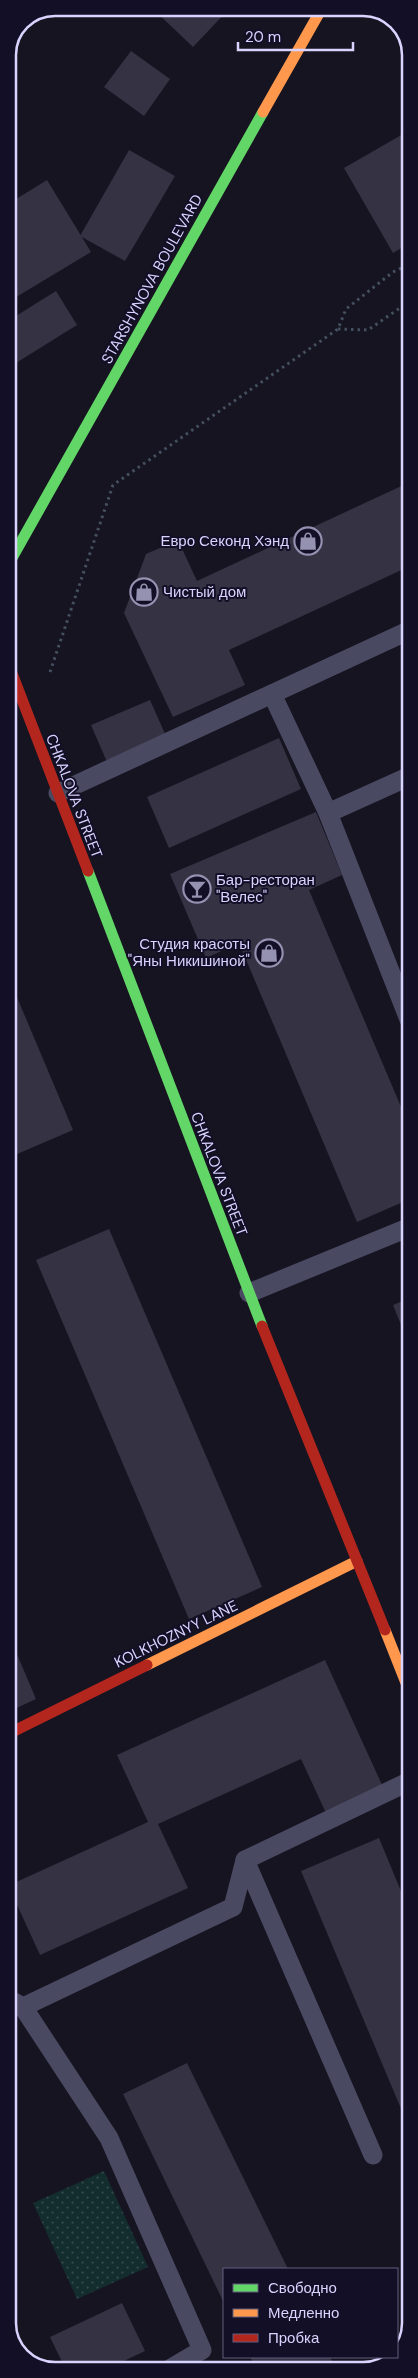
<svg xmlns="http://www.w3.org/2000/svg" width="418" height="2378" viewBox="0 0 418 2378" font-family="'DM Sans',sans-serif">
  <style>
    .park { fill: url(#park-dots) }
    .building { fill: #343243 }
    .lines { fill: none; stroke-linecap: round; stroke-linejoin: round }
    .path { stroke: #44505f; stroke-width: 3; stroke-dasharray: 2.5 4; stroke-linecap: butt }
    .lane { stroke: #4a4962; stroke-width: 19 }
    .fast { stroke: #63d668; stroke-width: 11 }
    .slow { stroke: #ff974d; stroke-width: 11 }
    .jam { stroke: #b3261e; stroke-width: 11 }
    .labels { text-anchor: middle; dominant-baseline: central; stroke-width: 4; stroke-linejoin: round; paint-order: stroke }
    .street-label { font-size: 15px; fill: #d9d4ff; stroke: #130f26 }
    .poi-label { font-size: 15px; fill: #d9d4ff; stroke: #130f26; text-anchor: end }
    .rim { fill: none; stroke: #d9d4ff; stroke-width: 2.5 }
  </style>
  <defs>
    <pattern id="park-dots" width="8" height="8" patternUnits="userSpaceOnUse" patternTransform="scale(1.25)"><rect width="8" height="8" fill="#132c2d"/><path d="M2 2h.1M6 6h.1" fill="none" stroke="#354a4c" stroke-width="1.8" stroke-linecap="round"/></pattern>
  </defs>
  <rect width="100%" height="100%" fill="#161421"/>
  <polygon class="park" points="104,2171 148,2267 77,2299 33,2203"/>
  <g class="building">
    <polygon points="152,8 230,8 193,47"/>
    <polygon points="131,51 170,79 144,116 104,87"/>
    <polygon points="410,130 410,243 393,253 344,168"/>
    <polygon points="129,150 175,176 125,261 80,236"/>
    <polygon points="47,180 91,252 13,299 8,291 8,204"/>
    <polygon points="56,291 77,325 16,363 8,349 8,321"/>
    <polygon points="8,357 17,378 8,382"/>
    <polygon points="410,482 410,566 229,650 245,685 173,717 124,613 146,554 178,540 197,581"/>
    <polygon points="150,700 166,736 107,762 91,725"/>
    <polygon points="279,738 301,789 169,848 147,797"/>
    <polygon points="316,812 342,875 309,890 410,1128 410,1199 357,1222 239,943 206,958 170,874"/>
    <polygon points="8,976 73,1130 8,1158"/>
    <polygon points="109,1229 262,1587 189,1619 36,1260"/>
    <polygon points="410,1298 410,1347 393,1305"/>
    <polygon points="8,1633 36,1699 8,1712"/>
    <polygon points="325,1660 383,1787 326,1813 301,1759 158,1824 188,1888 40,1955 13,1896 8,1898 8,1870 14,1883 148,1822 117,1755"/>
    <polygon points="379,1838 410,1913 410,2130 301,1871"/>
    <polygon points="187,2063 288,2269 224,2269 224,2303 123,2094"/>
    <polygon points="122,2303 145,2351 105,2370 66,2370 50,2337"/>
    <polygon points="250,2357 330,2357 337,2370 257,2370"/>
  </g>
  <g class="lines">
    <g class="path">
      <polyline points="338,329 368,330 410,301"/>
      <polyline points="50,672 113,485 338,329 346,309 393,272 410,264"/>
    </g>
    <g class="lane">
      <polyline points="272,694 328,813"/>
      <polyline points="410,776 328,813 410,1022"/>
      <polyline points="58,793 410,630"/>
      <polyline points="249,1293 410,1227"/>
      <polyline points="245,1860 373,2155"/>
      <polyline points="8,1999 23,2007 233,1907 245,1860 410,1781"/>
      <polyline points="23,2007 109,2138 202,2350 168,2370"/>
    </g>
    <g class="fast">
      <polyline points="8,565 263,112"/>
      <polyline points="88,871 262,1326"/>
    </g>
    <g class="slow">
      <polyline points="263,112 322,8"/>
      <polyline points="385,1630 410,1693"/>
      <polyline points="147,1665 357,1561"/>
    </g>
    <g class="jam">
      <polyline points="8,663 88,871"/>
      <polyline points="262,1326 385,1630"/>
      <polyline points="8,1734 147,1665"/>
    </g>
  </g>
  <defs>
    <g id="shop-ring" transform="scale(1.4375)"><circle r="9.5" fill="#130f26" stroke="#9591b1" stroke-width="1.5"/><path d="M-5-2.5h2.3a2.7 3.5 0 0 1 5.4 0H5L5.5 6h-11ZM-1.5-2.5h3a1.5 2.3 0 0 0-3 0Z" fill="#9591b1"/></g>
    <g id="bar-ring" transform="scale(1.4375)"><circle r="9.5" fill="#130f26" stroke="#9591b1" stroke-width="1.5"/><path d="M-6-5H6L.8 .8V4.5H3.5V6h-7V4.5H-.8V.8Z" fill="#9591b1"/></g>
  </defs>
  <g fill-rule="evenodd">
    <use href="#shop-ring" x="308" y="541"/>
    <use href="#shop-ring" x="144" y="592"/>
    <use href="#bar-ring" x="197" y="889"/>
    <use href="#shop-ring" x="269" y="953"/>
  </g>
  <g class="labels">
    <g class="street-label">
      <text transform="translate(152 279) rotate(-61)">STARSHYNOVA BOULEVARD</text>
      <text transform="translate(74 796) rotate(69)">CHKALOVA STREET</text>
      <text transform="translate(219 1174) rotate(69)">CHKALOVA STREET</text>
      <text transform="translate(176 1634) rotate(-26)">KOLKHOZNYY LANE</text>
    </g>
    <g class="poi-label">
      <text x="289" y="541">Евро Секонд Хэнд</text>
      <text x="163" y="592" text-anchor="start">Чистый дом</text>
      <text x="216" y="880" text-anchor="start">Бар-ресторан<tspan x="216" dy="17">"Велес"</tspan></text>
      <text x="250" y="944">Студия красоты<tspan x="250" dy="17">"Яны Никишиной"</tspan></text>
    </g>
  </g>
  <path d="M0 0H418V2378H0ZM55 16H363A39 39 0 0 1 402 55V2323A39 39 0 0 1 363 2362H55A39 39 0 0 1 16 2323V55A39 39 0 0 1 55 16Z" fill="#130f26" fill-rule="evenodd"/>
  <path class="rim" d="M55 16H363A39 39 0 0 1 402 55V2323A39 39 0 0 1 363 2362H55A39 39 0 0 1 16 2323V55A39 39 0 0 1 55 16Z"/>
  <rect x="223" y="2268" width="175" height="90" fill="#130f26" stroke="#625e7d"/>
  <rect x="233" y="2284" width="25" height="8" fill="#63d668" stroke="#625e7d"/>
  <text x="268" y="2293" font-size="15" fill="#d9d4ff">Свободно</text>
  <rect x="233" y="2309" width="25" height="8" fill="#ff974d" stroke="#625e7d"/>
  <text x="268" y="2318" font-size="15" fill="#d9d4ff">Медленно</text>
  <rect x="233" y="2334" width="25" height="8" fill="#b3261e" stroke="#625e7d"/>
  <text x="268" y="2343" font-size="15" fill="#d9d4ff">Пробка</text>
  <path d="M238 42v8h115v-8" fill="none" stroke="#d9d4ff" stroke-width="2.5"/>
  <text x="245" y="42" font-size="15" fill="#d9d4ff" stroke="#130f26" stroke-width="4" paint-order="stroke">20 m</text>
</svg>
